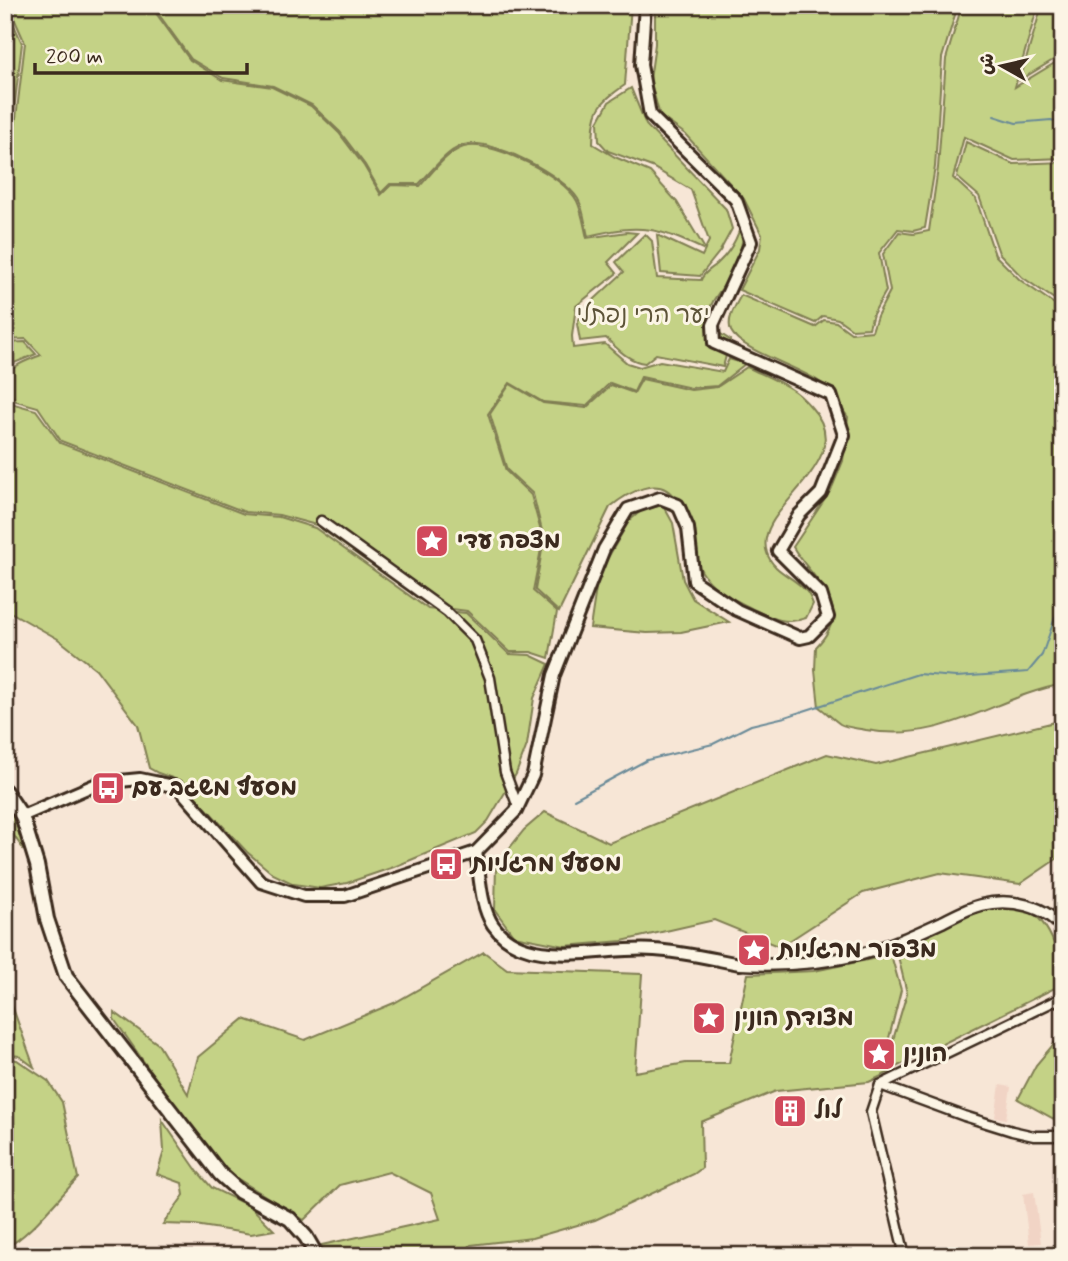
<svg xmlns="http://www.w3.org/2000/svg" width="1068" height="1261" viewBox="0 0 1068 1261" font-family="Mynerve,'Playpen Sans Arabic','Playpen Sans Hebrew',sans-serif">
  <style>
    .built { fill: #f1d4c5 }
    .green { fill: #c4d286; stroke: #807e52; stroke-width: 2 }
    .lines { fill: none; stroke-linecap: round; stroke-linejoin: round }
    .stream { stroke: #698a98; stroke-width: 2 }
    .minor-casing { stroke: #3b2a1e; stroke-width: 13 }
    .tertiary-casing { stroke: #3b2a1e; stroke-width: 15 }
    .secondary-casing { stroke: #3b2a1e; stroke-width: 16 }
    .primary-casing { stroke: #3b2a1e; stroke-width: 18 }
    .minor { stroke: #fcf5e5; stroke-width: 8 }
    .tertiary { stroke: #fcf5e5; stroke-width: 10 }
    .secondary { stroke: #fcf5e5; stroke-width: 10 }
    .primary { stroke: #fcf5e5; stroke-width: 12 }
    .labels { text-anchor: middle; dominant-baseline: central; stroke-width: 6; stroke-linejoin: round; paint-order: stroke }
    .park-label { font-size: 24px; fill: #5d5438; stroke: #fcf5e5 }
    .poi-label { font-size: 24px; font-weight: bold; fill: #3b2a1e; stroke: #fcf5e5; text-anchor: start }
  </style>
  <rect width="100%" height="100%" fill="#f7e6d6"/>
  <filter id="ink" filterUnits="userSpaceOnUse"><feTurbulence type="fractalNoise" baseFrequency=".0143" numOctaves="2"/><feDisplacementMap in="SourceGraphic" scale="14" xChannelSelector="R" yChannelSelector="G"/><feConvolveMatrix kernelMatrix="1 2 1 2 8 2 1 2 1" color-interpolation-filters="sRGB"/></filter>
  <g filter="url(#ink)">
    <g class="built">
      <polygon points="1000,1085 1011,1087 1006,1119 995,1117"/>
      <polygon points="1034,1192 1041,1243 1029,1244 1023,1194"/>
    </g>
    <g class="green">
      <path d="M5,5h145l40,55 32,20 50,7 39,19 28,27 25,33 17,29 10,-10 29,1c13,-14 29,-38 49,-40 28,-3 95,30 108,55 5,10 7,25 10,37l40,-6 10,1 -29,29 9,11 -41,33 -4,30 1,12 32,-4 22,19 13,4 20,-6 63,11 6,-13 16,5 -28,22 -26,2 -50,-11 -7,15 -24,-9 -24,23 -43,-4 -33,-19 -22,31 18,57 25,24 12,44 -10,52 24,21 -8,46 -18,-6h-21l-43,-41 -38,-5 -113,-81 -37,-10 -34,-3 -184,-71 -23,-34 -22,-6c-3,-5 -11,-14 -11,-20 2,-15 24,-21 36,-26l-15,-16 -21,1v-197l10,-16 10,-84 -15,-34h-5z"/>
      <path d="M152,5h479l-6,80c-28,19 -31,25 -32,59l22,13 35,15 27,30 28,47 4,-8 -18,-51 -39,-23 -44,-16 -9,-10 -1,-19 11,-20 22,-14 15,37 80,84 6,20 -12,22 -20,25 -39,-3 -4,-38 45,21 3,-6c-50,-23 -63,-27 -117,-14 -3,-11 -4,-27 -10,-37 -15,-24 -81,-58 -109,-55 -20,2 -37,27 -50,40h-29l-9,9 -16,-28 -25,-33 -28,-27 -39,-19 -50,-8 -32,-19z"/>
      <polygon points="655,5 958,5 942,58 935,167 925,228 913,231 898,229 879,253 886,291 873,314 869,328 852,329 838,319 823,316 815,323 739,290 760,249 762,235 744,199 685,134 660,116 650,80 655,44"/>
      <path d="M962,5h76l-23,82 48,-29v100l-49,2 -50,-23 -11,41 23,21 19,56 25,25 43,30v374c-71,14 -119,60 -197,46 -8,-2 -19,-2 -26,-6 -7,-5 -14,-12 -21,-17l-4,-37 1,-23c41,-42 -3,-65 -23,-100l38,-57 12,-29 5,-44c-8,-10 -17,-26 -27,-34 -21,-16 -80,-32 -90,-52 -5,-12 5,-26 10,-36l74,32 9,-7 12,2 15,11 21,-2 5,-15 13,-25 -7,-37 16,-22 14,2 16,-3 9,-63 8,-109z"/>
      <polygon points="1042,5 1063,5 1063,54 1020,80"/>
      <polygon points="5,12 8,12 22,43 12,126 5,137"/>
      <polygon points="966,142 1013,164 1063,162 1063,305 1022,277 999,253 979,196 957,177"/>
      <path d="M742,221c3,22 -3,41 -15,60 -8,12 -17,21 -19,35l13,18 9,6 -7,27 -67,-13 -11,9c-17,-2 -27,-14 -39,-25l-26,3 -3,-17 7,-15 40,-37 -8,-10 29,-28 7,7 5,37 44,2c3,-8 9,-10 16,-16 13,-12 21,-26 25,-43z"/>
      <polygon points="25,342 36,354 14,363 5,375 5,343"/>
      <path d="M747,367c14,7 30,13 44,22 7,4 14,11 20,18 52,56 -60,100 -44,146 6,19 26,23 38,37 4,3 6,9 8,14l-7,14c-19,7 -33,1 -51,-8 -15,-8 -33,-15 -45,-28 -22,-22 -20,-57 -35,-83 -15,-26 -49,-5 -65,8l-51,105 -24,-22 9,-51 -11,-45 -26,-24 -17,-56 20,-30 33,19 43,5 25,-23 23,8 8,-14 49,11 26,-3z"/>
      <polygon points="5,390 14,404 36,410 60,443 244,514 279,517 315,528 428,609 466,613 509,654 530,655 549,664 534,698 527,745 516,774 488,821 476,833 394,867 347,883 320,888 294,884 273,874 247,852 181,781 158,773 149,768 138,725 96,669 58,639 5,609"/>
      <polygon points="663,505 673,523 683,580 693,599 729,622 681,632 647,633 590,628 598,575 629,521 642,510"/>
      <polygon points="1063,720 1063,858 1061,856 1020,884 940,873 863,893 780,947 714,920 622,941 565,946 514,936 495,910 496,865 524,830 545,812 609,843 827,754 876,765"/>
      <polygon points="5,802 18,823 28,856 5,823"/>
      <path d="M991,907c12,0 27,-1 38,4 21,11 34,50 34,73l-169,84 -4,-18 17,-57 -11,-45 70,-34z"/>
      <polygon points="484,952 507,969 642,974 635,1072 686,1063 729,1063 748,974 814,971 891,955 901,990 886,1050 890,1072 869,1082 776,1091 701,1122 702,1168 694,1174 595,1220 532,1238 471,1245 460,1256 321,1256 317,1246 440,1219 431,1193 389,1172 340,1185 304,1220 227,1172 209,1155 114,1019 114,1012 158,1044 188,1094 198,1057 244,1019 305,1040 394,1003"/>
      <polygon points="5,986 34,1067 19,1056 5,1054"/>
      <polygon points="1063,1033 1063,1124 1018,1099 1036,1065"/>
      <path d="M5,1058l12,2 31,21 14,21 16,76c-21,21 -48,58 -73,70z"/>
      <polygon points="162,1120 198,1172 212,1188 251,1207 274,1230 251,1234 195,1225 163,1224 184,1195 182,1183 157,1174 164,1151"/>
    </g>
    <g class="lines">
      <g class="stream">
        <polyline points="994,116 1016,123 1051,120 1063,123"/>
        <polyline points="574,799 647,760 713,744 751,725 785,717 918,674 956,677 1028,672 1042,655 1057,612 1063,581"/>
      </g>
      <g class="minor-casing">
        <g id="minor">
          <polyline points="321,521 447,612 475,640 490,678 505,772 518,807"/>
          <polyline points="880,1085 964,1116 1012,1131 1034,1136 1063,1136"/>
          <polyline points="905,1256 871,1112 880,1085 1063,997"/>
        </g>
      </g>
      <g class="tertiary-casing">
        <path id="tertiary" d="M740,964c42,2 81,0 122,-10 28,-8 54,-20 80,-32 12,-6 26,-14 39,-17 29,-7 66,0 82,25"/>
      </g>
      <g class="secondary-casing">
        <g id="secondary">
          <polyline points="22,816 99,783 140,779 178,787 261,882 304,896 345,896 476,852 516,811 533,775 554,675 604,549 628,509 660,498 678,505 688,528 694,581 737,610 800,638 809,636 828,617 821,594 778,551 799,515 821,493 844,435 831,395 714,343 713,325 751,242 736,200 650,115 641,65 645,5"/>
          <path d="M476,852c4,22 4,54 17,73 33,48 114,20 162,25 29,2 57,9 85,14"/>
        </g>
      </g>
      <g class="primary-casing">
        <polyline id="primary" points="5,791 22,816 37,865 47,919 66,976 220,1174 240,1192 290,1219 306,1237 317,1256"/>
      </g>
      <use href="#minor" class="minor"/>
      <use href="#tertiary" class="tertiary"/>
      <use href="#secondary" class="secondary"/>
      <use href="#primary" class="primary"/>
    </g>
  </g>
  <defs>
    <g id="sight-square" transform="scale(1.75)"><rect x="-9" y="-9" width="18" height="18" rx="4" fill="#d1495b" stroke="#fcf5e5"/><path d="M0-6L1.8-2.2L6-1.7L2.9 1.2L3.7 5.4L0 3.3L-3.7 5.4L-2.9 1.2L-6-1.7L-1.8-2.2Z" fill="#fff"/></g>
    <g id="bus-square" transform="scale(1.75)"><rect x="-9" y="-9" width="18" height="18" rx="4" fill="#d1495b" stroke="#fcf5e5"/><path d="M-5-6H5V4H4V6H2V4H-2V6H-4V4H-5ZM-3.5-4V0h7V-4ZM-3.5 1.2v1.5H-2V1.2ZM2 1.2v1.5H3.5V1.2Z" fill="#fff"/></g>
    <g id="building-square" transform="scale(1.75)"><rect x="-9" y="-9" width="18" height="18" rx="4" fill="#d1495b" stroke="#fcf5e5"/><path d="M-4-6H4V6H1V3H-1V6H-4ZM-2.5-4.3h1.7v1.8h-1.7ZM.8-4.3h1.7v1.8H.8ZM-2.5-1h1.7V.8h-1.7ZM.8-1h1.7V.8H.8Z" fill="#fff"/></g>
  </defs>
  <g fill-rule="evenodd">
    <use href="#sight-square" x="432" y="541"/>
    <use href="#bus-square" x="108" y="788"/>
    <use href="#bus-square" x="446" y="864"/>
    <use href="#sight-square" x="754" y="950"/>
    <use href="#sight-square" x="709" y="1018"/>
    <use href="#sight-square" x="879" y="1054"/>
    <use href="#building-square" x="790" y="1111"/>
  </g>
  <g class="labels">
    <g class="park-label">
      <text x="643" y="315">יער הרי נפתלי</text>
    </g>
    <g class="poi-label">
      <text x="457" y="541">מצפה עדי</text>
      <text x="132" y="788">מסעף משגב עם</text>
      <text x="471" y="864">מסעף מרגליות</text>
      <text x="778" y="950">מצפור מרגליות</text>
      <text x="734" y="1018">מצודת הונין</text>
      <text x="903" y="1054">הונין</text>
      <text x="814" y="1111">לול</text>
    </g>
  </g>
  <rect width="1068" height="1261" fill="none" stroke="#fcf5e5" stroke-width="28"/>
  <rect x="14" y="14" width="1040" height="1233" fill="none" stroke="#3b2a1e" stroke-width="2.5" filter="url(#ink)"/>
  <g transform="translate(1002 66) rotate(278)" stroke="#fcf5e5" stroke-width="5" paint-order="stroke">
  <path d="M0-5L12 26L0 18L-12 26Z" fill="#3b2a1e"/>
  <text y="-10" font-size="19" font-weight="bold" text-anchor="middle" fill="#3b2a1e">ش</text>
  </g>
  <path d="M35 63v10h212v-10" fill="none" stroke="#3b2a1e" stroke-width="3.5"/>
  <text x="46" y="63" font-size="21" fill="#3b2a1e" stroke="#fcf5e5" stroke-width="5" paint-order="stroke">200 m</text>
</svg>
